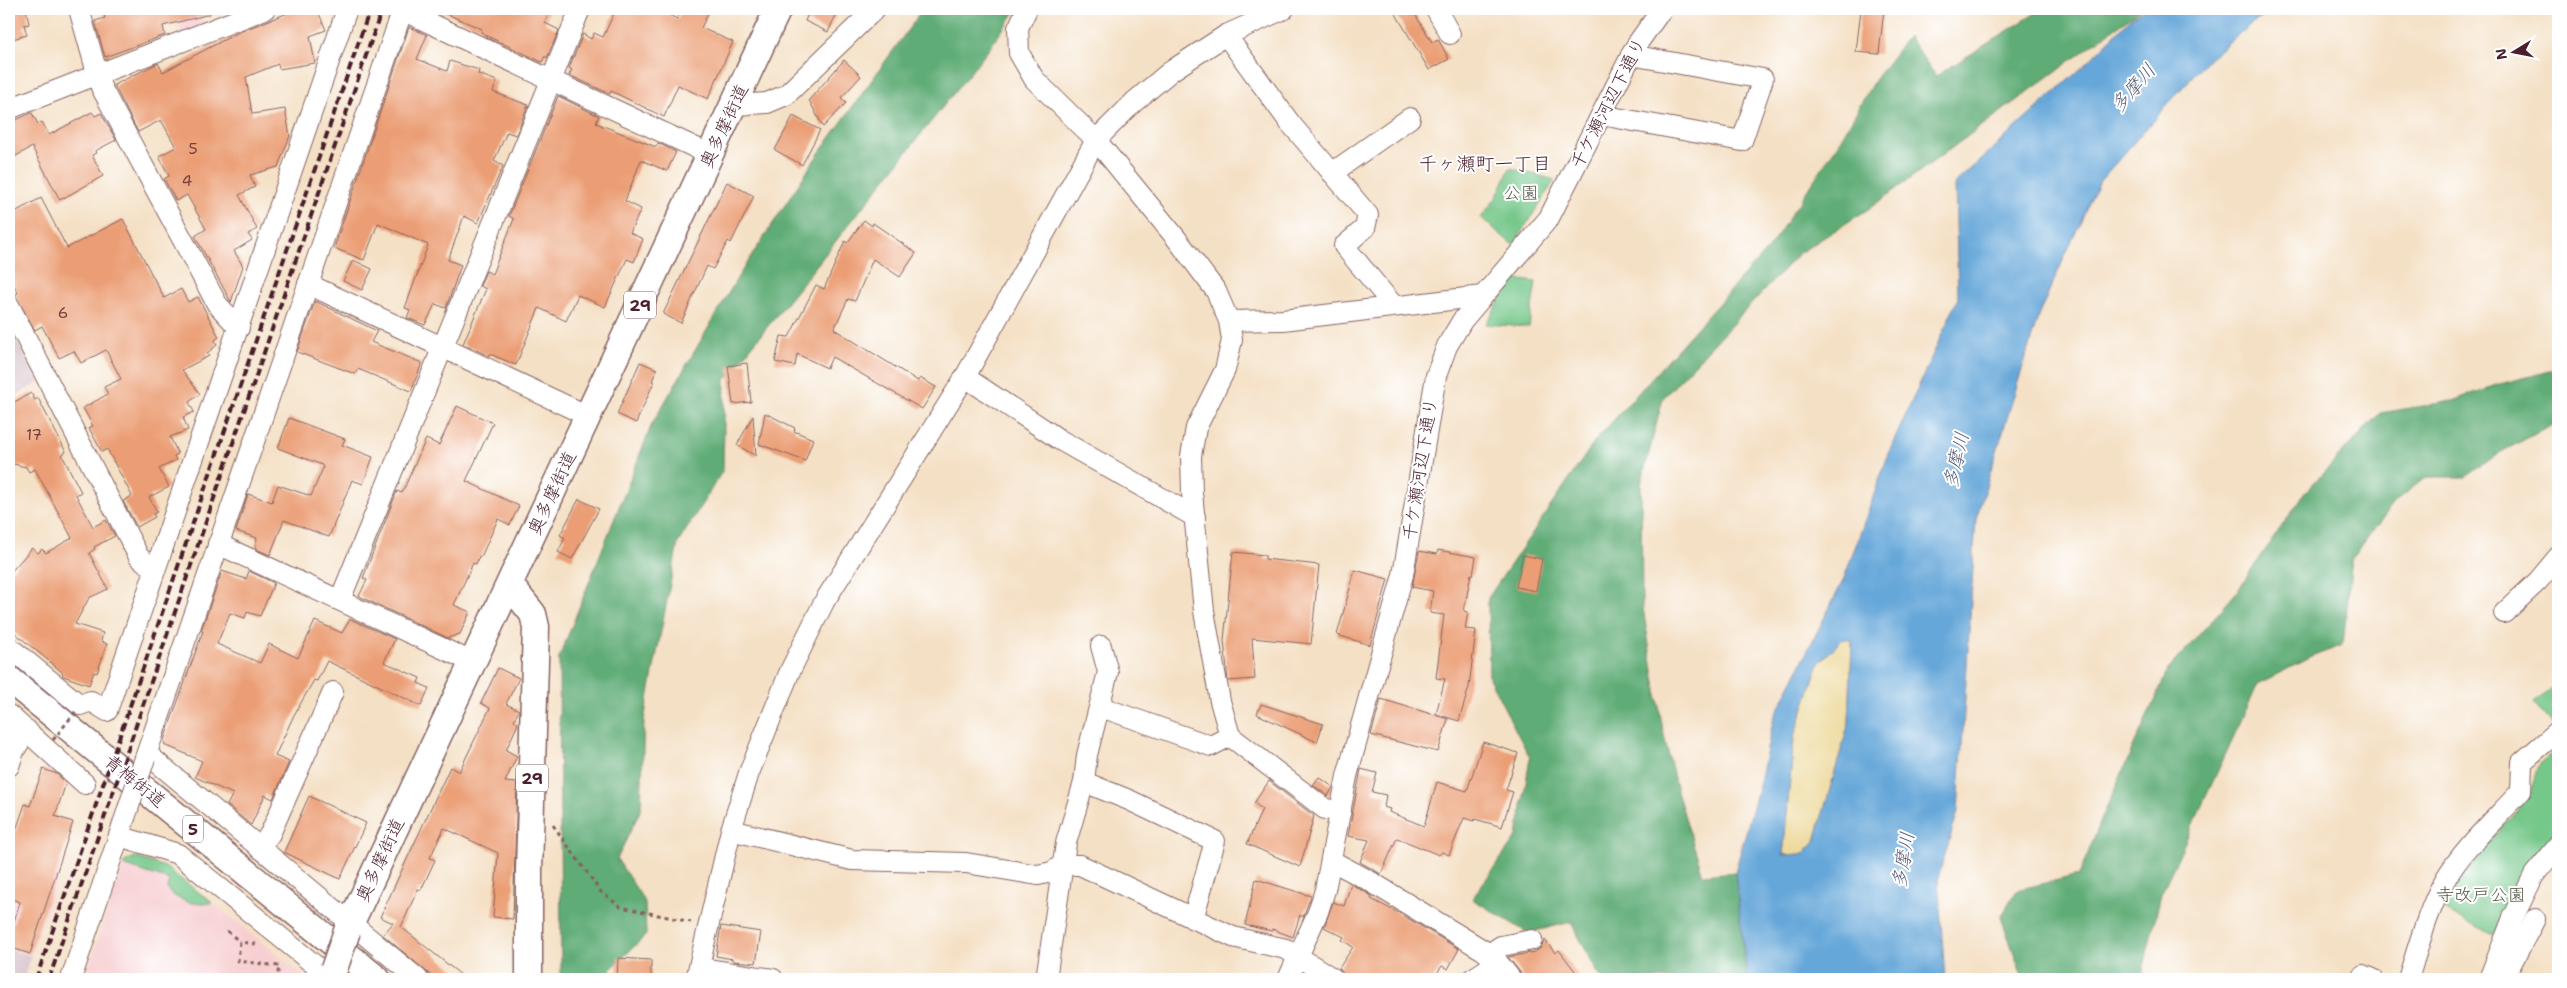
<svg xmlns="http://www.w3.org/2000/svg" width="2567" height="988" viewBox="0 0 2567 988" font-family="'Shantell Sans','Klee One',sans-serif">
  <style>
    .built { fill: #f7cfd1 }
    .industrial { fill: #d2bdc6 }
    .green { fill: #74c78a; stroke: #5f735a }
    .forest { fill: #5fac76; stroke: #546650 }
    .sand { fill: #eeda9e; stroke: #9c7c64 }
    .water { fill: #66a7d9; stroke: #586382; fill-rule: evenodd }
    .building { fill: #eb9e74 }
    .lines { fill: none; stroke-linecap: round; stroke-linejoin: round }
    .minor-casing { stroke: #866361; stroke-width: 22 }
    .major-casing { stroke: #866361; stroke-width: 29 }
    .path { stroke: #866361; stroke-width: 3; stroke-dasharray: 4 4; stroke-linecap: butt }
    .minor { stroke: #fff; stroke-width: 20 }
    .major { stroke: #fff; stroke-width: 26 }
    .rail { stroke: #4a1f2b; stroke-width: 4; stroke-dasharray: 8 4; stroke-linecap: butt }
    .minor-bridge-casing { stroke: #866361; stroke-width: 22; stroke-linecap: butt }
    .major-bridge-casing { stroke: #866361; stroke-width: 29; stroke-linecap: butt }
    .path-bridge { stroke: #866361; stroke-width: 3; stroke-dasharray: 4 4; stroke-linecap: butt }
    .minor-bridge { stroke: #fff; stroke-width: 20 }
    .major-bridge { stroke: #fff; stroke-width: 26 }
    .labels { text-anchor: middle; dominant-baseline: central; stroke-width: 4; stroke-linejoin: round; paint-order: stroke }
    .number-label { font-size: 15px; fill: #723f3d }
    .shield { fill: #fff; stroke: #80626b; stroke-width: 1 }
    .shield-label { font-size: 16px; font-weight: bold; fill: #4a1f2b }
    .street-label { font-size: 18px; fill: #4a1f2b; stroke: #fff }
    .park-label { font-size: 18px; fill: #595a4c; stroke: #fff }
    .water-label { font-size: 19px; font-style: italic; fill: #575c79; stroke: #fff }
    .neighbourhood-label { font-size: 19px; fill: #4a1f2b; stroke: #fff }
  </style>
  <rect width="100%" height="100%" fill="#fff"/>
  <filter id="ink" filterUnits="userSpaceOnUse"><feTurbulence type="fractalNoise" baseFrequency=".02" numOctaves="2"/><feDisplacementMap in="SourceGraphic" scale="10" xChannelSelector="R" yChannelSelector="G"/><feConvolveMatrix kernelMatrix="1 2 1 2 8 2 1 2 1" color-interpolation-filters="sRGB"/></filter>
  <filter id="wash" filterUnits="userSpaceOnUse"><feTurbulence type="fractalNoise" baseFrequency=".0096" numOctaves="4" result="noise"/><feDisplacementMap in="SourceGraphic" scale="20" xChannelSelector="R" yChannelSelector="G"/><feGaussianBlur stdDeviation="1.12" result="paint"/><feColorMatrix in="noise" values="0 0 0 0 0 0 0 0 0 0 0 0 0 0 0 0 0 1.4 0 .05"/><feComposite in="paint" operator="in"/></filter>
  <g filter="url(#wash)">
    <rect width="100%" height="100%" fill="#f4e0c5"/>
    <g class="built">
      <polygon points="175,9 200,9 204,24 181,34"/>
      <polygon points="9,854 60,872 31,956 9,949"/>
      <polygon points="135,857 165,867 223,911 307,979 84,979 124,862"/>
    </g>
    <g class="industrial">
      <polygon points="9,326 39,383 9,399"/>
      <polygon points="9,949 31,956 23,979 9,979"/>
    </g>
    <g class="green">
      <polygon points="1510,168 1555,180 1513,245 1481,218 1496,198"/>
      <polygon points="1512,279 1536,282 1529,327 1486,324"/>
      <polygon points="2558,683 2558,725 2555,728 2534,703"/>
      <path d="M2558,748v90c-32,35 -46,52 -63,97l-54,-26 7,-16 81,-98 11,-32z"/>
      <path d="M135,857l30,10 47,35c-11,6 -41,-3 -45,-14l2,-8 -46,-15 1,-3z"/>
    </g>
    <g class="forest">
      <polygon points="923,9 1017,9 989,49 725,380 723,470 678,543 644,720 641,809 617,859 645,902 646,935 610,970 615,979 561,979 559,658 652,424 738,277 815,159"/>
      <polygon points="2042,9 2141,9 1870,208 1798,254 1663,398 1641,484 1642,602 1663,731 1678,795 1703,875 1735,872 1747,979 1601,979 1571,922 1528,933 1472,899 1517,836 1530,758 1489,678 1488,598 1595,441 1771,245 1838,144 1875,79 1908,36 1936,76"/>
      <polygon points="2558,369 2558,422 2501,452 2465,477 2426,477 2395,502 2352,558 2343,645 2311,657 2258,684 2161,894 2141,979 2023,979 2001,917 2017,890 2079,875 2110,799 2168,670 2235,594 2306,491 2380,413 2452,401 2496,385"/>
    </g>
    <polygon class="sand" points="1843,639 1852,640 1849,723 1815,841 1803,854 1783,855 1794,737 1819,663"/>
    <path class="water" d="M2144,9h135l-27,14 -47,39 -107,121 -59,131 -63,205 -18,292 -20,67 7,101h-198l-12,-107 25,-90 14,-65 69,-136 47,-131 68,-152 -3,-115 131,-119 45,-46zM1843,639l9,2 -3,82 -34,118 -12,13 -20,1 11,-118 25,-74z"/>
    <g id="blocks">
      <g class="building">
        <polygon points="9,9 26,9 29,24 24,25 27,35 9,40"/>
        <polygon points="102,9 126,9 127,12 144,9 209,9 210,14 163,26 165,35 105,57 95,21 105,18"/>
        <polygon points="298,9 317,9 326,30 310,36 315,63 279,69 278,64 246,77 252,114 285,109 290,136 278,167 250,175 255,187 239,195 257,229 248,234 252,240 234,251 243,266 231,302 195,236 206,229 187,195 176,201 164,179 169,176 159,156 176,147 161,120 138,132 114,85 158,63 163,72 239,32"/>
        <polygon points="435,9 550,9 545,23 559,30 547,58 545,56 542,62 485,35 481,32 482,29"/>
        <polygon points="616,9 657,9 677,19 682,9 710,9 701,28 733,42 708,99 678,85 664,117 611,91 610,94 569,75 572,70 569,68 583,34 591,39 594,33 603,37"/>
        <polygon points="810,9 839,9 828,32 805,21"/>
        <polygon points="1393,9 1412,9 1432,42 1438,39 1449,59 1429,70"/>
        <polygon points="1861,9 1884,9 1879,54 1856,52"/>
        <polygon points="409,27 427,35 417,59 447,71 450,61 479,70 478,74 497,81 493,92 528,105 516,135 507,132 494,161 503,166 478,223 464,216 448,260 461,265 446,308 435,304 425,325 407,318 410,310 405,308 428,245 378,223 364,260 334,248"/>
        <polygon points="844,60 861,76 841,98 846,103 823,127 809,100"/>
        <polygon points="558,96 599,116 596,123 656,147 658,143 676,152 667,171 641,160 625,201 641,209 630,233 643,239 634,262 627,259 605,307 578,295 566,321 539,308 516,365 490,354 489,356 463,344 486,289 480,286 486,271 492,274 514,219 509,216"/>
        <polygon points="92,112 95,116 101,113 116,140 95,151 96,153 92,155 103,176 60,200 32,147 9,160 9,123 32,113 38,124 42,122 49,135"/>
        <polygon points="793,116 820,130 802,165 775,150"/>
        <polygon points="727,182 754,196 731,243 728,241 713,269 707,266 681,323 663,314"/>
        <polygon points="41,198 67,248 123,219 164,298 181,289 188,302 198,297 219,337 215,340 217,345 207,353 209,356 182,370 200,394 189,402 194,412 183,417 188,430 170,437 178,454 174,456 176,460 159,469 169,487 149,497 157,512 153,514 155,517 137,527 123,501 132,496 107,449 102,452 89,428 93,426 83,408 108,394 104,387 121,379 106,350 81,363 74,351 59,358 42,326 35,330 15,295 18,293 9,275 9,215"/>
        <polygon points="864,220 872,226 873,223 916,253 900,277 873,259 855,301 848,299 834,329 918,381 920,378 936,387 922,409 832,357 827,368 797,354 795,366 775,362 781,336 789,337 816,285 824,289 845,241 847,243"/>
        <polygon points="353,260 372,269 362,290 343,281"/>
        <polygon points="315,301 377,331 371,342 422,363 411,391 358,369 355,374 297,352"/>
        <polygon points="640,362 657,369 652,381 654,382 636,423 617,414"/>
        <polygon points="747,363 751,402 733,404 728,366"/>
        <polygon points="31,393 35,400 38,398 66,452 62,455 81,492 76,495 93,527 106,520 115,536 94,547 95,549 89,553 108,589 89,598 75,624 103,633 101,641 107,644 97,673 94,672 89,685 63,676 62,672 9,628 9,574 32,548 38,553 42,549 46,553 72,538 35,469 29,472 26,467 9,463 9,405"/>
        <polygon points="457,406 493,423 466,481 519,506 510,525 498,519 481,557 479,556 476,564 473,563 454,605 470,612 460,634 448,638 359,596 367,580 363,578 397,491 402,493 426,439 439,445"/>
        <polygon points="765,413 795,428 794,431 813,439 805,461 759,444"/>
        <polygon points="753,416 756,456 737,445"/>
        <polygon points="289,418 345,439 342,445 373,457 363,484 352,480 329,537 284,520 270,555 256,549 255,546 257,538 236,531 248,494 272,502 278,485 311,496 323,468 322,465 278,448"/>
        <polygon points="579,499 599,509 572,559 558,552 565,538 560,535"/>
        <polygon points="1438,550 1476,557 1473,575 1471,574 1464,611 1468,612 1465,629 1476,630 1469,687 1459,721 1436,714 1445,679 1436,678 1444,615 1430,613 1433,591 1412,587 1419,551 1437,554"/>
        <polygon points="1233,552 1265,555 1265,559 1319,565 1311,644 1252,638 1255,679 1228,681 1224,640"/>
        <polygon points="1523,555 1542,559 1536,591 1516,587"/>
        <polygon points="1355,570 1388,579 1370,645 1337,635"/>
        <polygon points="222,571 246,579 249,571 274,583 260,616 247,612 245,618 230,613 217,644 260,663 269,644 298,658 315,621 342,633 350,619 395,639 384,662 420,678 418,683 429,688 421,706 327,661 317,681 314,680 294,715 275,756 289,762 273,799 265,795 251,825 227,805 233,794 195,777 202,761 165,745 164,740 203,631 201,631"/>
        <polygon points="498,668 519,678 506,704 519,710 514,720 518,724 506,750 517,756 505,782 517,783 513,919 493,917 498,853 444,828 430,858 435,860 421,890 418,889 401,927 466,979 435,979 383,935 393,923 380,917 450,767 459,772 490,708 481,703"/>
        <polygon points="1381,699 1448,719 1438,752 1371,735"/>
        <polygon points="1261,704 1323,724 1317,742 1257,714"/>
        <polygon points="1483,742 1518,753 1506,790 1513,792 1502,827 1475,819 1474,821 1464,818 1449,855 1442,852 1439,855 1397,838 1381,874 1360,862 1369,840 1348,836 1361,769 1377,773 1372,792 1386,795 1384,807 1390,809 1389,812 1424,826 1437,782 1467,791"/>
        <polygon points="43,769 57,774 66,783 55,816 73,822 30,954 9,947 13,932 11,931 20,902 9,898 9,831 15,833 25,804 30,806"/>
        <polygon points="1319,777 1333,787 1328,796 1313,785"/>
        <polygon points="1269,781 1314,816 1300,867 1247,844 1262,809 1254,803"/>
        <polygon points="309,796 366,823 340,879 284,852"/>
        <polygon points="1256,879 1311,896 1303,917 1300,915 1293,937 1272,929 1272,931 1245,925"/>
        <polygon points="1351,884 1372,896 1371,899 1399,913 1459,949 1448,969 1442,966 1433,979 1349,979 1345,977 1339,968 1353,947 1342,940 1344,937 1324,927 1333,902 1344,906"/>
        <polygon points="721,926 761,932 756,963 733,961 733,959 716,956"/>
        <polygon points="1545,940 1555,953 1559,950 1581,979 1523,979 1520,972 1508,957 1535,952 1540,949"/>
        <polygon points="618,958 651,960 651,979 617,979"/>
      </g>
    </g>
  </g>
  <g filter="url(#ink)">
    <use href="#blocks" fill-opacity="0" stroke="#866361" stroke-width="1"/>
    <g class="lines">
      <g class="minor-casing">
        <g id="minor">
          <polyline points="79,9 101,87 217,304 239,328"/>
          <polyline points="1027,9 1018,28 1019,53 1034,79 1096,140 1176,238 1216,291 1229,321 1232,340 1225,370 1196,428 1191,456 1192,493 1204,611 1220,701 1230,736 1325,809 1341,811"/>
          <polyline points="1436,9 1450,34"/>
          <polyline points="402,10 711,155"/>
          <polyline points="1226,35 1290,123 1368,215 1365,228 1344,246 1393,305"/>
          <polyline points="735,105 767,103 786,95 875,9"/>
          <polyline points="9,109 265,9"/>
          <polyline points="1601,115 1742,141 1763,79 1631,55"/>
          <polyline points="1332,173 1410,118"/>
          <polyline points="308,284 588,416"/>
          <polyline points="9,305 139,557 155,570"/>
          <polyline points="1229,321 1283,320 1483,296"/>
          <polyline points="965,377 1060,440 1195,517"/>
          <polyline points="218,544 472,662"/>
          <polyline points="340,600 580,9"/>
          <polyline points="2504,613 2538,581 2558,557"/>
          <polyline points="9,647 80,705 91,701 107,711 347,9"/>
          <polyline points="1101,707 1211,746 1230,736"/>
          <polyline points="9,715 85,784"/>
          <polyline points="147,754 418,979"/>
          <polyline points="145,758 403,9"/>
          <polyline points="9,766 14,751 27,730"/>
          <polyline points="1084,782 1129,800 1215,841 1193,919"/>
          <polyline points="731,830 852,860 966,863 1038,875 1052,872 1062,865 1080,865 1233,937 1286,949 1334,979"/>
          <polyline points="119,836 178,854 332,979"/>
          <polyline points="259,848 270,834 333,692"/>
          <polyline points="1332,861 1368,880 1483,950 1496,960 1511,979"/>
          <polyline points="700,968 773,979"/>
          <polyline points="2363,975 2373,979"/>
          <polyline points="71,979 128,809"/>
          <polyline points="696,979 731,830 749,773 790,671 824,602 965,377 1096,140 1134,102 1171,71 1226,35 1284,9"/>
          <polyline points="1046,979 1066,843 1084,782 1087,755 1108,672 1101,646"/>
          <polyline points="1288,979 1318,912 1325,890 1347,776 1403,575 1436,376 1447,346 1462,321 1549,218 1637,44 1662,9"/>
          <polyline points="1472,979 1486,970 1496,960 1495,950 1501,946 1532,940"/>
          <path d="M2408,979c10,-31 21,-73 38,-101 19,-32 50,-59 75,-87l1,-29 36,-31"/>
          <polyline points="2489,979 2513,918 2534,875 2558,846"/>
          <polyline points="2503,979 2535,919"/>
        </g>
      </g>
      <g class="major-casing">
        <g id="major">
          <polyline points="510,585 533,614 536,627 529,871 529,979"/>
          <polyline points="9,679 377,979"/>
          <polyline points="347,931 778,9"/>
        </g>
      </g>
      <g class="path">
        <polyline points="553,825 601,892 621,907 691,922"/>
        <polyline points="227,931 240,942"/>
        <polyline points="256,944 240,942 238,961 279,966 277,979"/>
      </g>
      <use href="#minor" class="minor"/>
      <use href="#major" class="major"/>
      <g class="rail">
        <polyline points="36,979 370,9"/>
        <polyline points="49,979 382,9"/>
      </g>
      <g class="minor-bridge-casing">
        <polyline id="minor-bridge" points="128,809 145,758"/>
      </g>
      <g class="major-bridge-casing">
        <polyline id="major-bridge" points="334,969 347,931"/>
      </g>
      <polyline class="path-bridge" points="53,740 76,711"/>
      <use href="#minor-bridge" class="minor-bridge"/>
      <use href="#major-bridge" class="major-bridge"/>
    </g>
  </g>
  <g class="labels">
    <g class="number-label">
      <text x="193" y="149">5</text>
      <text x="187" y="181">4</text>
      <text x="63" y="313">6</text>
      <text x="34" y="435">17</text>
    </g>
    <g class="shield">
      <rect x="624" y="291.5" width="32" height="27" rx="4"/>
      <rect x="516" y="764.5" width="32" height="27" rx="4"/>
      <rect x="183" y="815.5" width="20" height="27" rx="4"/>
    </g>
    <g class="shield-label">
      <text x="640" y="305">29</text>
      <text x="532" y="778">29</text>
      <text x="193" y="829">5</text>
    </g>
    <g class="street-label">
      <text transform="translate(1608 103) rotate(-63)">千ケ瀬河辺下通り</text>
      <text transform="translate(724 126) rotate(-65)">奥多摩街道</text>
      <text transform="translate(1420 469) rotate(-81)">千ケ瀬河辺下通り</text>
      <text transform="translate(552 493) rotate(-65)">奥多摩街道</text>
      <text transform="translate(135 781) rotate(39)">青梅街道</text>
      <text transform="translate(380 860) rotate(-65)">奥多摩街道</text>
    </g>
    <g class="park-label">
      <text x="1521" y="193">公園</text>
      <text x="2481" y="895">寺改戸公園</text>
    </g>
    <g class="water-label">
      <text transform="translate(2133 88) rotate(-49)">多摩川</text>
      <text transform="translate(1956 460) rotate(-77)">多摩川</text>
      <text transform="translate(1903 860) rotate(-81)">多摩川</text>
    </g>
    <g class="neighbourhood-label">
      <text x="1485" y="163">千ヶ瀬町一丁目</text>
    </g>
  </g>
  <rect width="2567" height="988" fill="none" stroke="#fff" stroke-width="30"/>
  <g transform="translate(2514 52) rotate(260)" stroke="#ffffff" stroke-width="4" paint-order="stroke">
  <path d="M0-4L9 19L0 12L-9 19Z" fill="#4a1f2b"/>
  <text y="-8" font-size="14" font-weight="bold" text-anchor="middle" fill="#4a1f2b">N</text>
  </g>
</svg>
